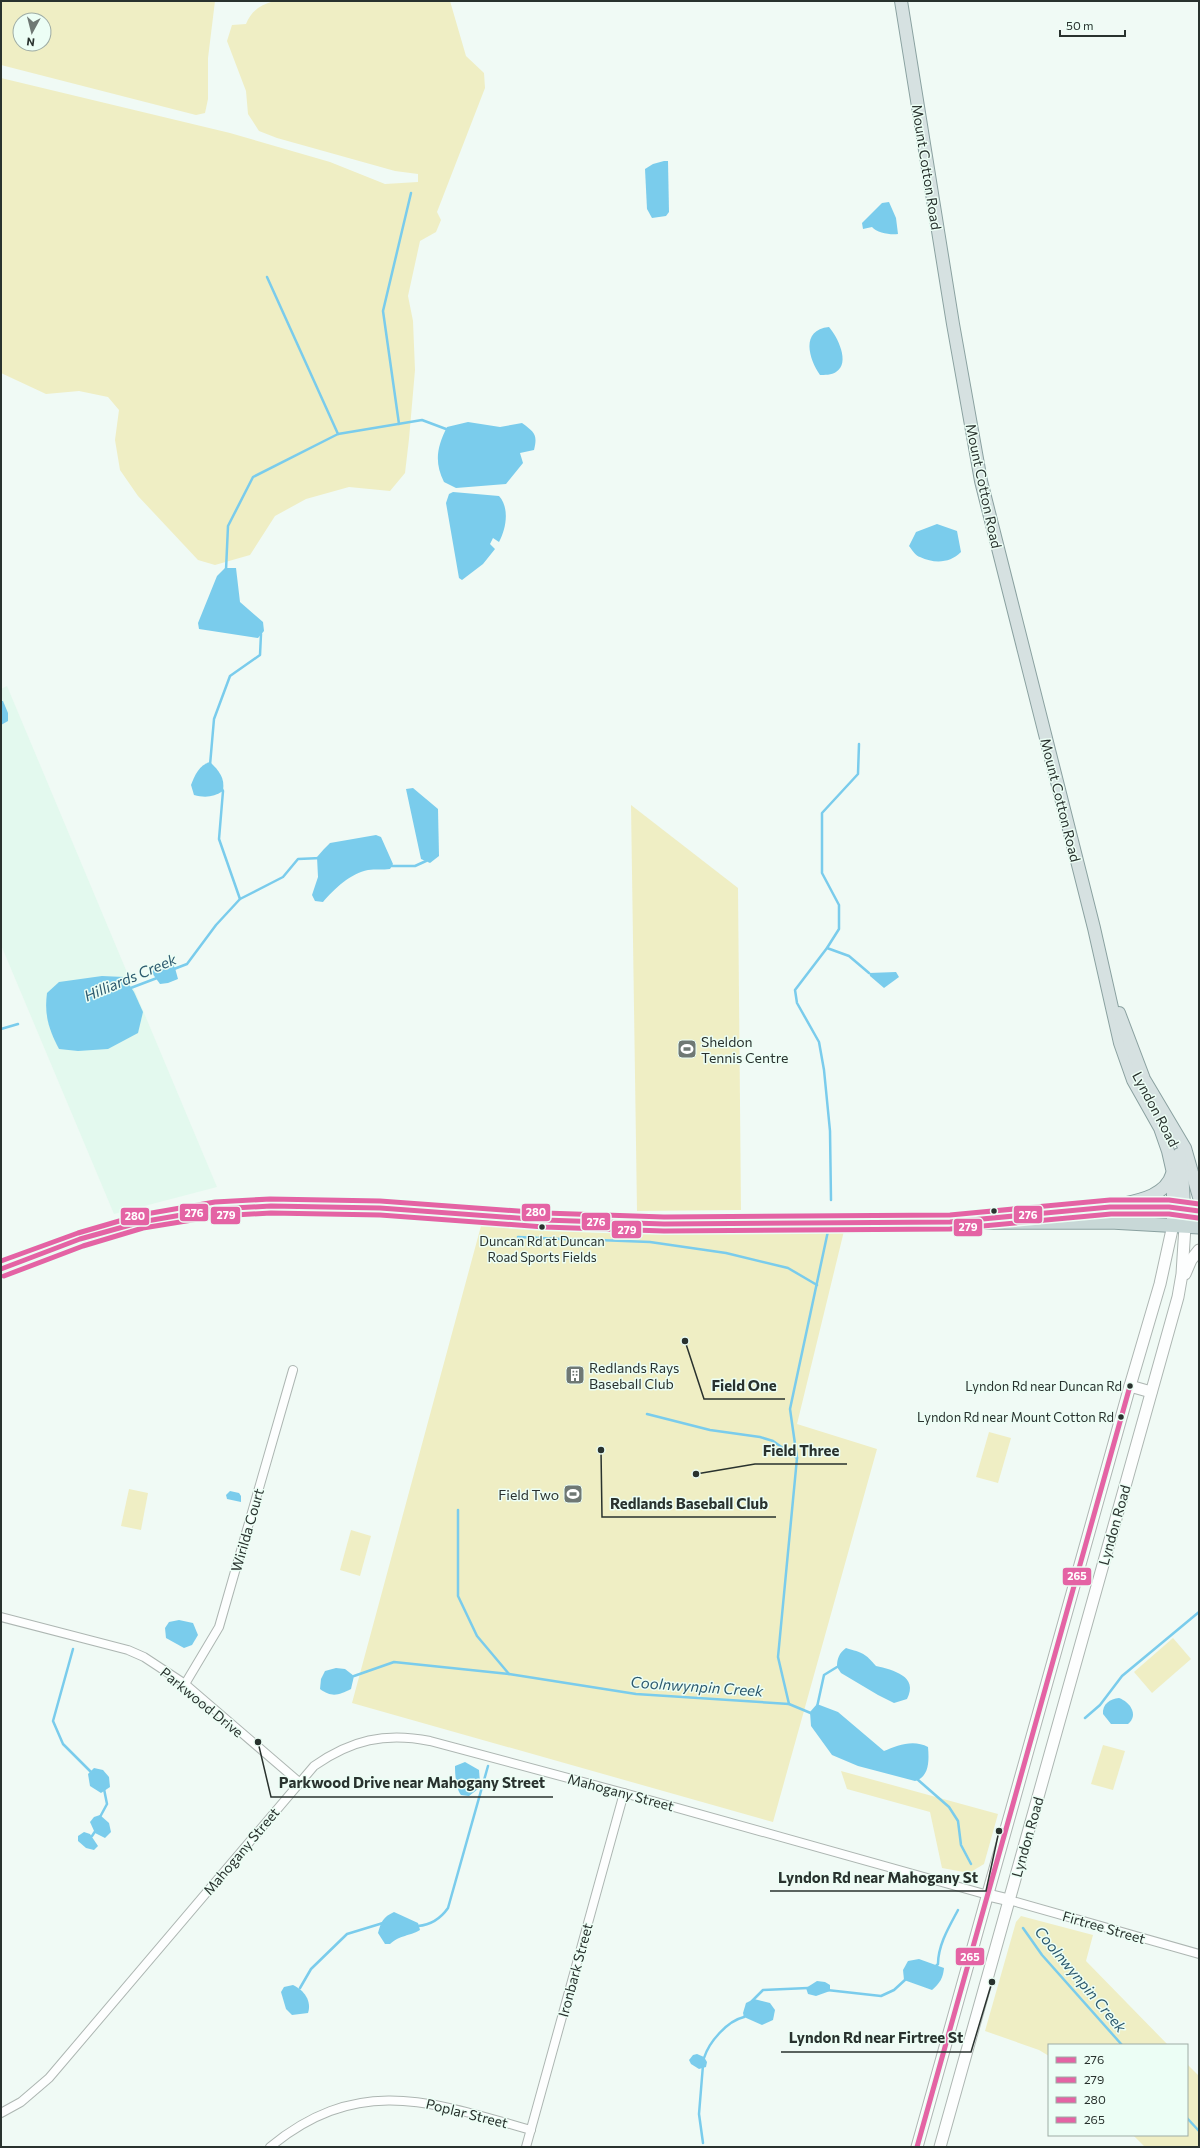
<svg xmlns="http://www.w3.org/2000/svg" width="1200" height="2148" viewBox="0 0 1200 2148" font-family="Commissioner,sans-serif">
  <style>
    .built { fill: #e3f9ee }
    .green { fill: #efeec4; fill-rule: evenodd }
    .water { fill: #7accec }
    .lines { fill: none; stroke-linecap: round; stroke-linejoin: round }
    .stream { stroke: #7accec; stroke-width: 2.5 }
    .minor-casing { stroke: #adb6b2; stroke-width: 10 }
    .secondary-casing { stroke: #adb6b2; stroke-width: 13 }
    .primary-casing { stroke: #8aa1a0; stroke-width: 14 }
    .trunk-casing { stroke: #8aa1a0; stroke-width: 15 }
    .minor { stroke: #fdfefe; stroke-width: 8 }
    .secondary { stroke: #fdfefe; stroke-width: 11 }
    .primary { stroke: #d6e1e1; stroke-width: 12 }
    .trunk { stroke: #c8d8d7; stroke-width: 13 }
    .bus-1-casing { stroke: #ecfef5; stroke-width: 8 }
    .bus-2-casing { stroke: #ecfef5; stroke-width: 8 }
    .bus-3-casing { stroke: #ecfef5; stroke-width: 8 }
    .bus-4-casing { stroke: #ecfef5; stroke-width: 8 }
    .bus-1 { stroke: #e463a4; stroke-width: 5 }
    .bus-2 { stroke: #e463a4; stroke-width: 5 }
    .bus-3 { stroke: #e463a4; stroke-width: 5 }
    .bus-4 { stroke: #e463a4; stroke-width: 5 }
    .bus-dot { fill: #29322e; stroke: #ecfef5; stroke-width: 1.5 }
    .labels { text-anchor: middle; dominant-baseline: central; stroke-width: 3; stroke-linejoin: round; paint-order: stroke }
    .bus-label { font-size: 13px; fill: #29322e; stroke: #ecfef5; text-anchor: end }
    .street-label { font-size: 14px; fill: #29322e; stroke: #ecfef5 }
    .poi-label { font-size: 14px; fill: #29322e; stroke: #ecfef5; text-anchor: start }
    .water-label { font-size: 15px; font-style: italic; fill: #2c596e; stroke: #ecfef5 }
    .leader { fill: none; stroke: #29322e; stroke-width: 1.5 }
    .callout-dot { fill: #29322e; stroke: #ecfef5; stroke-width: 1.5 }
    .callout-label { font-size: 15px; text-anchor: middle; font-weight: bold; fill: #29322e; stroke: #ecfef5; stroke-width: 3; stroke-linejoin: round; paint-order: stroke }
    .line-badge { stroke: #ecfef5; stroke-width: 1.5 }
    .badge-label { font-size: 11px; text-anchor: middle; font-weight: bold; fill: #fff }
  </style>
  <rect width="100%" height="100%" fill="#f0faf5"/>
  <polygon class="built" points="7,686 217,1187 114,1214 1,945 1,689"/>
  <g class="green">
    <path d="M1,1h214l-7,57v41l-3,14 -9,2 -195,-50zM20,20h24v24h-24z"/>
    <path d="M274,1h176l16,55 18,17 1,15 -48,124 4,8 -5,12 -16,9 -12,55 5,25 2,49 -6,69 -4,34 -15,18 -41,-4 -43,12 -31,17 -25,39 -35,10 -17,-5 -60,-64 -18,-26 -5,-30 4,-30 -11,-13 -29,-6 -33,3 -45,-21v-295l229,55 100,29 55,22 33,-2v-8l-23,-3 -118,-33 -18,-7 -11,-17 -2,-23 -19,-50 5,-16 14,-1c5,-13 14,-19 28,-23z"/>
    <polygon points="631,805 738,888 741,1210 637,1211"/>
    <polygon points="481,1226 608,1230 844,1231 797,1424 877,1449 773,1822 352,1703"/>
    <polygon points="989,1432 1011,1438 998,1483 976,1477"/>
    <polygon points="129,1489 148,1493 141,1530 121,1526"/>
    <polygon points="351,1530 371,1536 360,1576 340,1570"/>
    <polygon points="1173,1638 1191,1659 1152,1693 1134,1672"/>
    <polygon points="1103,1745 1125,1751 1113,1790 1091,1784"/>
    <polygon points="841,1771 998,1814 984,1864 969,1873 942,1868 930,1812 847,1789"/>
    <polygon points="1021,1916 1093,1935 1086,1961 1168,2045 1049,2045 1049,2056 1039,2050 985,2031 1016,1922"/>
    <polygon points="1187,2064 1199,2076 1199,2147 1145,2147 1133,2135 1187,2135"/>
  </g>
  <g class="water">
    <polygon points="664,161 668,161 669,212 666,216 652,218 647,209 645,169 653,164"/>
    <path d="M889,202l7,16 2,16c-8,1 -21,-1 -26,-7l-9,2 -1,-6 20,-20z"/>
    <path d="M829,327c8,9 22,36 7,45 -4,3 -12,3 -16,3 -11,-16 -20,-45 9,-48z"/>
    <path d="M468,422l32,5 22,-4c12,9 16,11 12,27l-14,3 3,10 -17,21 -50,4 -12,-6c-10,-20 -7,-35 3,-55z"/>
    <path d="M453,492l46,4c11,12 7,33 0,46l-6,-4 -3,6 5,5 -12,15 -21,16 -3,-2 -13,-75 3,-9z"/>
    <path d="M937,524l20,7 4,21c-11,11 -26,12 -41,5 -4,-1 -8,-7 -11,-11l7,-14z"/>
    <polygon points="225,568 236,568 240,602 263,622 264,631 258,638 199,629 198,623 217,576"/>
    <polygon points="1,701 3,701 8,713 8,721 1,725"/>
    <path d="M210,762c9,9 15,15 13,29 -9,6 -18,7 -29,4l-3,-10c4,-10 8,-20 19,-23z"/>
    <polygon points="413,788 438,809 439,856 430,863 421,859 406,789"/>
    <path d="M376,835l5,2 12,27 -3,5c-7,1 -15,0 -22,1 -17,3 -34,19 -45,32l-8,-1 -3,-6 6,-18 -1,-20 7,-8 6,-6z"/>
    <polygon points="156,963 172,963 175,968 178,979 168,983 160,984 152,973"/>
    <polygon points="896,972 899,977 884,988 870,976 869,973"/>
    <path d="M102,976l22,1 10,15 9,20 -5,21 -30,16 -30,2 -19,-2c-10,-19 -15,-34 -12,-56l12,-11z"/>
    <polygon points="230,1491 239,1493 241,1496 241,1502 227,1499 226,1495"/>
    <polygon points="179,1620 193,1623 198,1635 192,1645 184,1648 166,1638 165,1628 169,1622"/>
    <path d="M846,1648c17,5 19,5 30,18 17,4 43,10 31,33l-13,4 -16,-8 -37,-22 -4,-6c0,-8 2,-14 9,-19z"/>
    <path d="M336,1668l9,1 9,7 -3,13c-12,6 -19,9 -31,0l1,-10 4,-8z"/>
    <path d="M1119,1698c11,4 20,17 9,26h-17l-8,-10c-1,-10 7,-15 16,-16z"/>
    <path d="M817,1704l21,8 46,39c13,-6 30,-12 44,-4 1,12 2,30 -13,34l-57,-15 -26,-11 -21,-29 -1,-14z"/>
    <path d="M465,1762l14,8 1,13 -2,6 -9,7 -8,-1c-5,-6 -6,-20 -6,-29z"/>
    <polygon points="94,1768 103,1770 109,1777 110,1787 101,1793 90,1786 88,1774"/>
    <polygon points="100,1815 109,1823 111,1832 105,1838 95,1833 90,1822 94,1817"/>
    <polygon points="84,1832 90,1834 98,1846 94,1850 86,1848 78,1841 78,1836"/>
    <path d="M394,1912l24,11 2,7c-12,7 -18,4 -30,14h-5l-7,-11c3,-11 5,-16 16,-21z"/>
    <path d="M919,1959l25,9c-1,10 -4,15 -12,22l-28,-10 -1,-10 5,-9z"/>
    <polygon points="817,1981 825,1982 830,1985 830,1991 816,1996 808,1994 806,1988"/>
    <path d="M293,1985c11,5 19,16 15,28l-16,2 -6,-6 -5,-17 3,-5z"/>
    <polygon points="754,1999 770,2003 775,2010 773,2020 762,2025 744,2017 743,2013 746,2003"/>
    <polygon points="697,2054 704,2057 707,2062 706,2067 699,2069 691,2064 689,2060 693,2055"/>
  </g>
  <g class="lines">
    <g class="stream">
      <polyline points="267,277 338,434"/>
      <polyline points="399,424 383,311 411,193"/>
      <polyline points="226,570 228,526 253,477 338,434 422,420 446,429"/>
      <polyline points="210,765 214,719 230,676 260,655 261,634 259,632"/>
      <polyline points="222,789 223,791 219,839 240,899"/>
      <polyline points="389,866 415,866 426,861"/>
      <polyline points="827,948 849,956 869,973"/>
      <polyline points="174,969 187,964 216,925 240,899 283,877 298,859 321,858"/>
      <polyline points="128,989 157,978"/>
      <polyline points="1,1029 18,1024"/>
      <polyline points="831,1200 830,1131 824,1070 819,1042 797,1003 795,990 827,948 839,929 839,905 822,873 822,813 858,774 859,744"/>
      <polyline points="518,1237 584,1240"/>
      <polyline points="598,1240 650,1242 726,1253 788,1268 817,1285"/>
      <polyline points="647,1414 710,1430 760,1437 773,1441 797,1458"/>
      <polyline points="458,1510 458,1596 477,1636 509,1674"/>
      <polyline points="73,1649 53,1721 63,1744 93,1774"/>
      <polyline points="354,1676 394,1662 509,1674 636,1694 789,1704 813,1714"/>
      <polyline points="789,1704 778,1657 797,1458 790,1409 828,1231"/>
      <polyline points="817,1707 824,1675 837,1667"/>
      <polyline points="1085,1718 1100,1705 1122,1676 1199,1612"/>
      <polyline points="917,1779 949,1807 958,1821 961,1845 971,1864"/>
      <polyline points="100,1817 107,1804 104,1789"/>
      <polyline points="92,1836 96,1830"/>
      <path d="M418,1926c12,-1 23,-8 30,-18l40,-142"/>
      <polyline points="1023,1928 1042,1955 1122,2045"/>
      <path d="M936,1966l2,-2c0,-19 11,-37 20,-54"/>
      <polyline points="300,1988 311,1969 347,1934 383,1923"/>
      <polyline points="827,1990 881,1996 894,1990 906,1979"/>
      <polyline points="752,2001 763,1990 808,1988"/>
      <path d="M704,2058c5,-16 23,-37 40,-41l2,-2"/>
      <polyline points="1187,2118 1199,2131"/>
      <polyline points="703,2143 699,2114 703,2065"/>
    </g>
    <g class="minor-casing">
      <g id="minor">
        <polyline points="1,1617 128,1650 144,1657 185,1684 299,1782"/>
        <polyline points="185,1684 219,1627 293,1370"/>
        <polyline points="1009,1900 1199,1954"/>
        <path d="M1,2113l20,-11 28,-24 265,-312c37,-26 71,-34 116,-25l194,52 364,102"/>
        <path d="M270,2147c89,-73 162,-45 261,-17"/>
        <polyline points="526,2147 624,1793"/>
      </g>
    </g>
    <g class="secondary-casing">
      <g id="secondary">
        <polyline points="1185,1274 1191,1260 1199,1250"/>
        <polyline points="1130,1386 1151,1392"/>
        <polyline points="988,1895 1009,1900"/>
        <polyline points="917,2147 1130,1386 1160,1284 1173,1225"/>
        <polyline points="940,2147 1178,1297 1182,1274 1185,1226"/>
      </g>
    </g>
    <g class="primary-casing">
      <g id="primary">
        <polyline points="901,1 953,324 981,481 1094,928 1120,1043 1133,1080 1160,1128 1168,1151 1173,1173 1173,1225"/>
        <polyline points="1119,1013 1144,1079 1185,1148 1199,1197"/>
        <polyline points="1179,1154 1182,1168 1185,1226"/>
        <path d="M1122,1204c19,-4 44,-9 50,-30"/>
      </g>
    </g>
    <g class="trunk-casing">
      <g id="trunk">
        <polyline points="1025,1215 1091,1207 1115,1206 1199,1211"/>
        <polyline points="1,1269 55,1247 124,1225 164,1216 214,1209 277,1206 391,1209 599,1223 1110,1222 1199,1227"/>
      </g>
    </g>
    <use href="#minor" class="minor"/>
    <use href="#secondary" class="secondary"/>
    <use href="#primary" class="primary"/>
    <use href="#trunk" class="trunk"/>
    <g class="bus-1-casing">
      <polyline id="bus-1" points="1,1269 80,1239 141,1222 216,1209 271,1206 380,1208 544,1220 664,1224 950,1222 1110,1207 1169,1207 1199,1211"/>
    </g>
    <g class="bus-2-casing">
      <polyline id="bus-2" points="4,1276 83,1246 143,1228 217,1216 271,1213 380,1215 544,1227 664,1231 950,1229 1111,1214 1169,1214 1198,1218"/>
    </g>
    <g class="bus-3-casing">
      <polyline id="bus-3" points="1,1261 78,1233 140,1215 215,1202 270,1199 380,1201 545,1213 664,1217 950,1215 1110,1200 1169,1200 1199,1204"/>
    </g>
    <g class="bus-4-casing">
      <polyline id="bus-4" points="917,2147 1130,1386"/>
    </g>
    <use href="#bus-1" class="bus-1"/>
    <use href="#bus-2" class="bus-2"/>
    <use href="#bus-3" class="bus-3"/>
    <use href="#bus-4" class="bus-4"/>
  </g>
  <defs>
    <g id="stadium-square" transform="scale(1)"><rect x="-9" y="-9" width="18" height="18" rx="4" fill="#6f7874" stroke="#ecfef5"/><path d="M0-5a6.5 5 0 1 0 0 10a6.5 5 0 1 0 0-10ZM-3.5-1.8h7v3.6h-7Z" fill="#fff"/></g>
    <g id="building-square" transform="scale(1)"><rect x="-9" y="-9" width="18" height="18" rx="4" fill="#6f7874" stroke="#ecfef5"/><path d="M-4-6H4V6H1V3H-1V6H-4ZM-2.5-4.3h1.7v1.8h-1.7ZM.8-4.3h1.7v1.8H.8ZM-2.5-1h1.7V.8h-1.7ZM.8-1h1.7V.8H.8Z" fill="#fff"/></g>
  </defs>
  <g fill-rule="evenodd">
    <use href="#stadium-square" x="687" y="1049"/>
    <use href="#building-square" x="575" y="1375"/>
    <use href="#stadium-square" x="573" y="1494"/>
  </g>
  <g class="bus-dot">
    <circle cx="994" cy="1211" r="3.5"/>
    <circle cx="542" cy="1227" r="3.5"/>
    <circle cx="1130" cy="1386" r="3.5"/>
    <circle cx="1121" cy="1417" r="3.5"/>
  </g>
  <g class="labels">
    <g class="bus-label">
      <text x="542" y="1241" text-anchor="middle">Duncan Rd at Duncan<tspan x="542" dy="16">Road Sports Fields</tspan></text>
      <text x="1122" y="1386">Lyndon Rd near Duncan Rd</text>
      <text x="1114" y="1417">Lyndon Rd near Mount Cotton Rd</text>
    </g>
    <g class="street-label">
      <text transform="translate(927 167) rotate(81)">Mount Cotton Road</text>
      <text transform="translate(984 486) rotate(78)">Mount Cotton Road</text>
      <text transform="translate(1061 800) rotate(76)">Mount Cotton Road</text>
      <text transform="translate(1156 1109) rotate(62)">Lyndon Road</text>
      <text transform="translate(1114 1525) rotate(-74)">Lyndon Road</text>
      <text transform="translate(247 1530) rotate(-74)">Wirilda Court</text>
      <text transform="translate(202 1702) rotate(39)">Parkwood Drive</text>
      <text transform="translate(621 1792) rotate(15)">Mahogany Street</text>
      <text transform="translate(1027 1837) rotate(-74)">Lyndon Road</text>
      <text transform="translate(241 1851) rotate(-50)">Mahogany Street</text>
      <text transform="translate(1104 1927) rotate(16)">Firtree Street</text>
      <text transform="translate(575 1970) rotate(-75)">Ironbark Street</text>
      <text transform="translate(467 2113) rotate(14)">Poplar Street</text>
    </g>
    <g class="poi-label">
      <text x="701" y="1041">Sheldon<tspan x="701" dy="16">Tennis Centre</tspan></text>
      <text x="589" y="1367">Redlands Rays<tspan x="589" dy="16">Baseball Club</tspan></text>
      <text x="559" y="1494" text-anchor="end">Field Two</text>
    </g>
    <g class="water-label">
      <text transform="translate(130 977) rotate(-23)">Hilliards Creek</text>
      <text transform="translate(697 1686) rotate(4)">Coolnwynpin Creek</text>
      <text transform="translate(1081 1979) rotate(50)">Coolnwynpin Creek</text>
    </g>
  </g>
  <path class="leader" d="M685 1341L704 1399H785M696 1474L755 1464H847M601 1450L602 1517H776M258 1742L271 1797H553M999 1831L986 1891H770M992 1982L971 2052H781"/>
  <g class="callout-dot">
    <circle cx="685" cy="1341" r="4"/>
    <circle cx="696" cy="1474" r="4"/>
    <circle cx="601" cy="1450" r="4"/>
    <circle cx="258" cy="1742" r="4"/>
    <circle cx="999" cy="1831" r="4"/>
    <circle cx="992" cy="1982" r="4"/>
  </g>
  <g class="callout-label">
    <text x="744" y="1391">Field One</text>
    <text x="801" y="1456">Field Three</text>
    <text x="689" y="1509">Redlands Baseball Club</text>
    <text x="412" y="1788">Parkwood Drive near Mahogany Street</text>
    <text x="878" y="1883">Lyndon Rd near Mahogany St</text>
    <text x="876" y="2043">Lyndon Rd near Firtree St</text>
  </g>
  <g class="line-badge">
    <rect x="521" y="1203" width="30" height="19" rx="4" fill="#e463a4"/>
    <rect x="179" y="1203" width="30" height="19" rx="4" fill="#e463a4"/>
    <rect x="1013" y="1205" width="30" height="19" rx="4" fill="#e463a4"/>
    <rect x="210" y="1206" width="31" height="19" rx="4" fill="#e463a4"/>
    <rect x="120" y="1207" width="30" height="19" rx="4" fill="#e463a4"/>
    <rect x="581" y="1212" width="30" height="19" rx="4" fill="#e463a4"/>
    <rect x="953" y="1218" width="30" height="19" rx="4" fill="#e463a4"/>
    <rect x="611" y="1220" width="31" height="19" rx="4" fill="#e463a4"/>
    <rect x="1062" y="1567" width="30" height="19" rx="4" fill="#e463a4"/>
    <rect x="955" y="1947" width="30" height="19" rx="4" fill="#e463a4"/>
  </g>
  <g class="badge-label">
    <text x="536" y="1216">280</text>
    <text x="194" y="1217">276</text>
    <text x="1028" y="1219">276</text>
    <text x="226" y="1219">279</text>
    <text x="135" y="1220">280</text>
    <text x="596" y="1226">276</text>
    <text x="968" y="1231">279</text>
    <text x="627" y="1234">279</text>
    <text x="1077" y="1580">265</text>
    <text x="970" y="1961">265</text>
  </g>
  <rect width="1200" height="2148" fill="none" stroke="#29322e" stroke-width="4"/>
  <rect x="1048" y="2044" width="140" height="92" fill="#ecfef5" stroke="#9eaca5"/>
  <rect x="1056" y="2057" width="20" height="6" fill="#e463a4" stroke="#9eaca5"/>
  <text x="1084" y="2064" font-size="12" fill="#29322e">276</text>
  <rect x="1056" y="2077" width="20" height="6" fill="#e463a4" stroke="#9eaca5"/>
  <text x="1084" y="2084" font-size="12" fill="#29322e">279</text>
  <rect x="1056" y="2097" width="20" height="6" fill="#e463a4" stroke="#9eaca5"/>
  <text x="1084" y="2104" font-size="12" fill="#29322e">280</text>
  <rect x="1056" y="2117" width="20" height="6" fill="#e463a4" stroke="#9eaca5"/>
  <text x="1084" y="2124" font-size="12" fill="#29322e">265</text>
  <g transform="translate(32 32) rotate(187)"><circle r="19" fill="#ecfef5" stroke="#9eaca5"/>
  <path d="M0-3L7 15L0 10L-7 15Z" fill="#6f7874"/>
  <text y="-6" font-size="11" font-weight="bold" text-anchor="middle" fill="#29322e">N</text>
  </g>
  <path d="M1060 30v6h65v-6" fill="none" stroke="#29322e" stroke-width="2"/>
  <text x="1066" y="30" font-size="12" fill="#29322e" stroke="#ecfef5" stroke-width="3" paint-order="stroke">50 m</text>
</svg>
